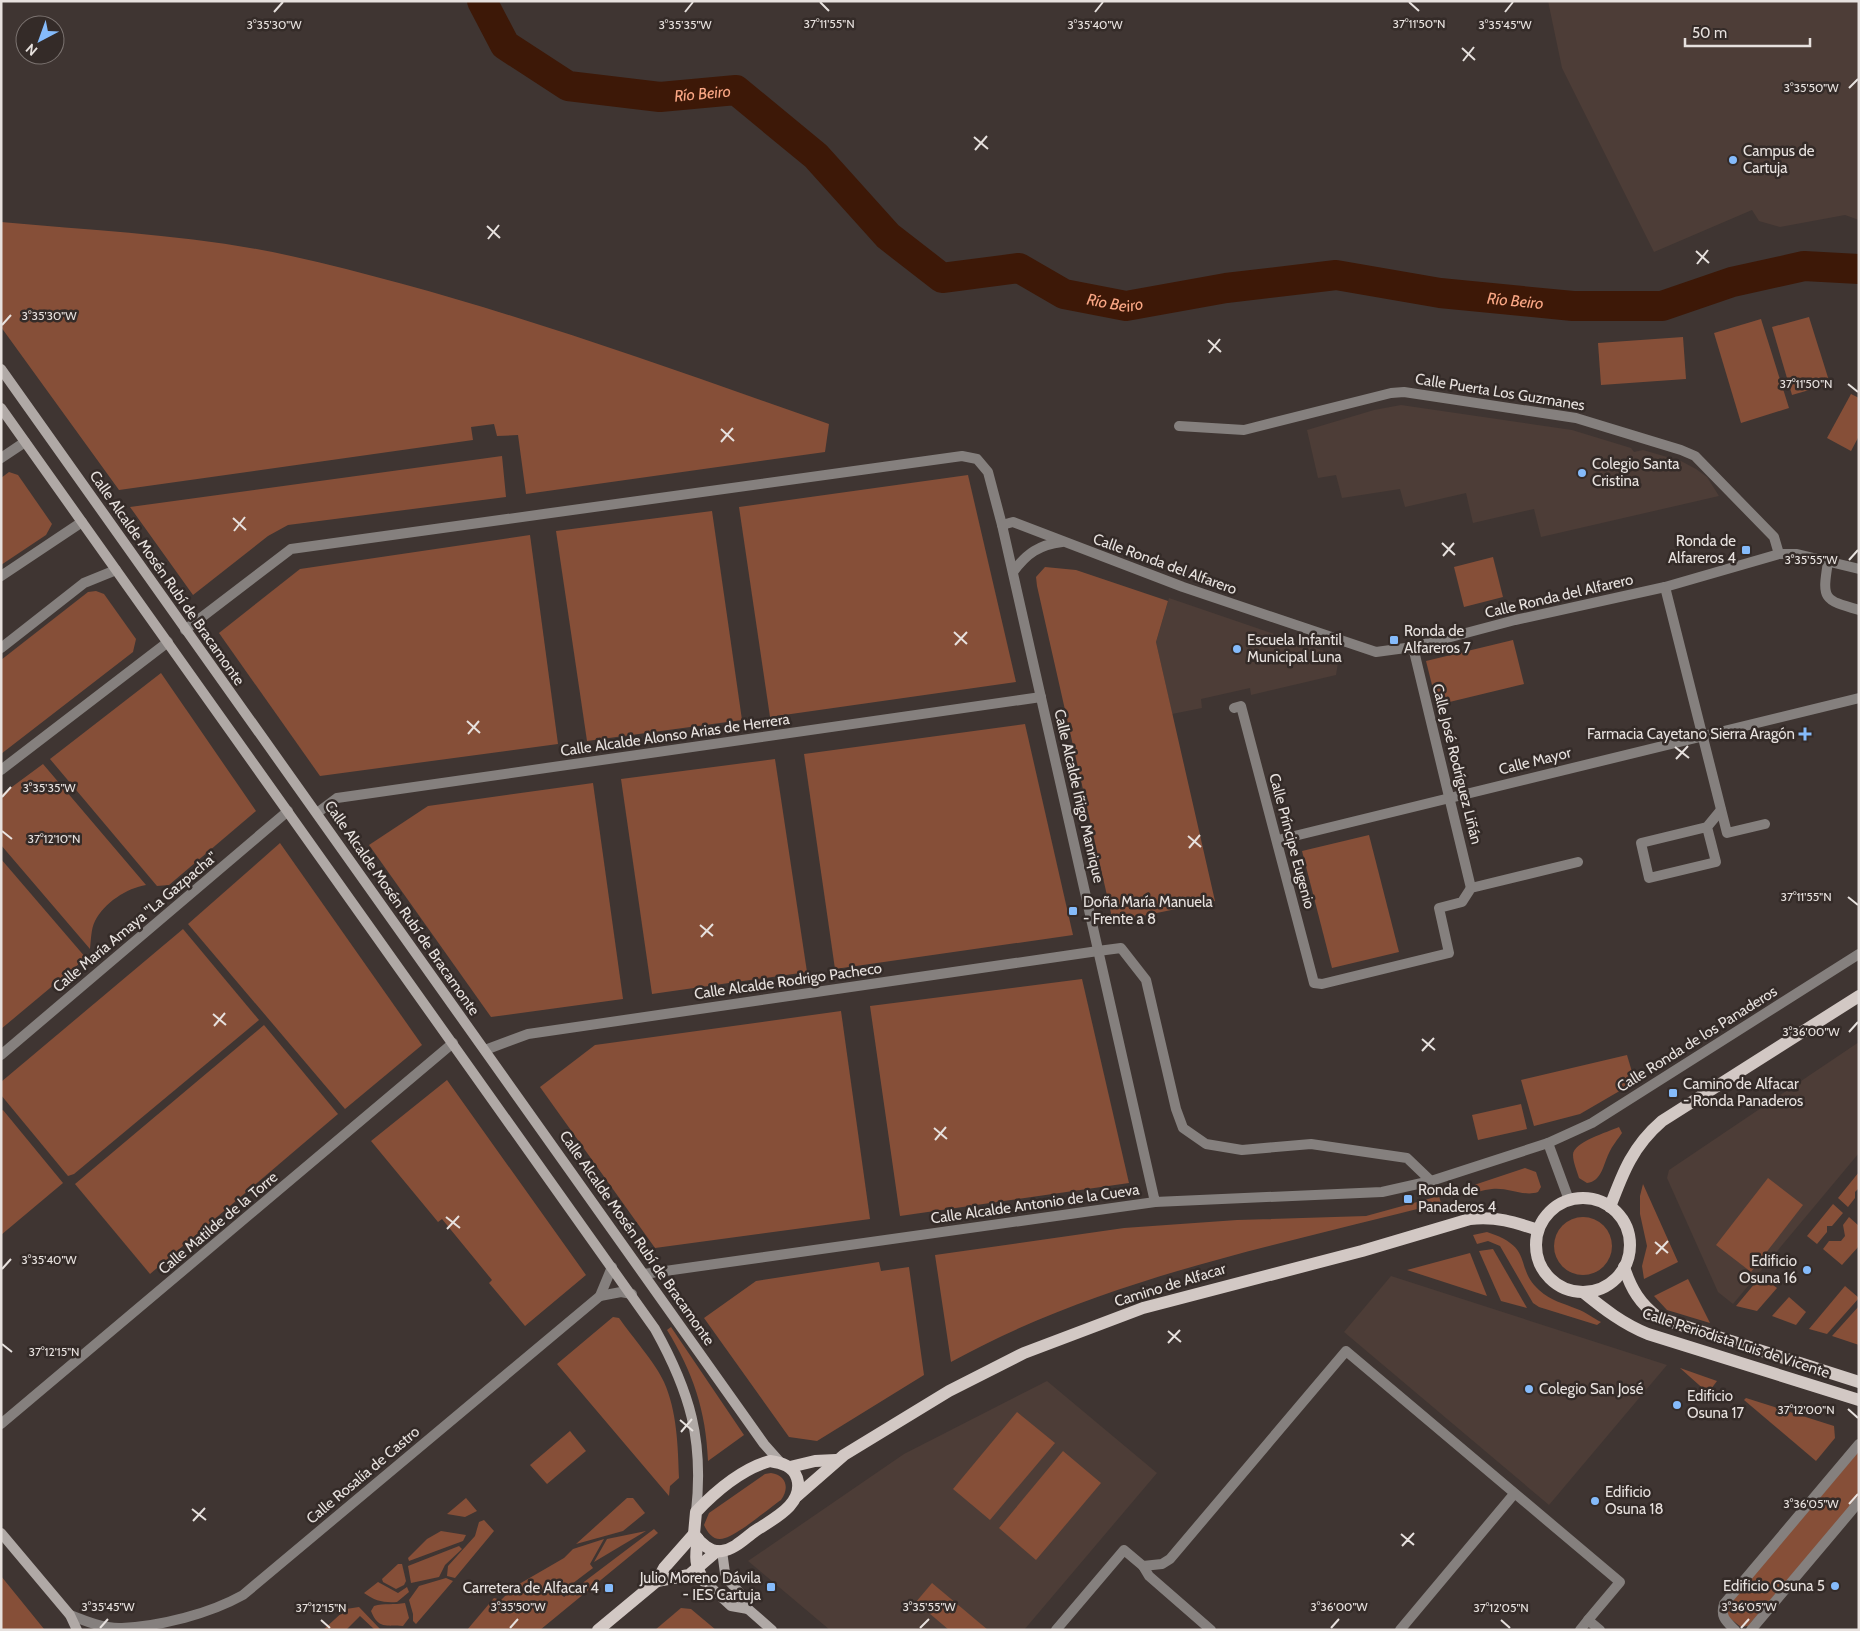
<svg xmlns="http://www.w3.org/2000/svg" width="1860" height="1631" viewBox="0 0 1860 1631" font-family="Cabin,sans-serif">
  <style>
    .built { fill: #4d3d37 }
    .green { fill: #864f38 }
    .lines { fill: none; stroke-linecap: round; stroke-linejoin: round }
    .river { stroke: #3d1807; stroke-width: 30 }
    .minor { stroke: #85807e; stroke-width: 10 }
    .tertiary { stroke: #85807e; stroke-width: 10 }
    .secondary { stroke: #b0a9a6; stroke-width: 10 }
    .primary { stroke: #d2c8c4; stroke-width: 12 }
    .ticks { fill: none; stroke: #e7e1de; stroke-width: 2 }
    .poi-dot { fill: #85bbfb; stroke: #342b28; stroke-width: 2 }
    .labels { text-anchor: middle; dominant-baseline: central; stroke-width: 5; stroke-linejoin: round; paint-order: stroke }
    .poi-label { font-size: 15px; fill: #e7e1de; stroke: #342b28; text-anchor: start }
    .street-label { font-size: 15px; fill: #e7e1de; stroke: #342b28 }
    .water-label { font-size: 16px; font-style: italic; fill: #faa785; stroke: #342b28 }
    .ticks-label { font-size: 12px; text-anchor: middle; fill: #e7e1de; stroke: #342b28; stroke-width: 5; stroke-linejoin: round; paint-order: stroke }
  </style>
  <rect width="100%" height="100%" fill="#3f3532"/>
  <g class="built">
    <polygon points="1548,1 1859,1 1859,220 1845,215 1780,227 1759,221 1752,210 1654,252 1562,68"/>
    <polygon points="1401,405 1572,430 1631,448 1634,452 1643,450 1681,461 1696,469 1707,477 1719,496 1541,537 1534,509 1473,523 1466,493 1405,507 1400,489 1342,498 1336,475 1318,478 1307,430 1374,410"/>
    <polygon points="1169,598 1339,656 1336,675 1251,695 1250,688 1201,699 1202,708 1172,714 1156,642"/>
    <polygon points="1859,1042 1859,1153 1733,1304 1718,1292 1667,1178 1669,1170"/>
    <polygon points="1391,1276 1667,1365 1549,1505 1344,1332"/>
    <polygon points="1047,1381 1157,1473 1024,1630 830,1630 748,1561 904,1454"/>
  </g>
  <g class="green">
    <path d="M1,222c97,9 196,13 290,34 183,41 361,106 538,168l-4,28 -299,42 -8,-59 -21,1 -3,-12 -23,3 2,13 -354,50 -118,-163z"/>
    <polygon points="1809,317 1830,384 1792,395 1772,327"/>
    <polygon points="1761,319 1789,408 1741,423 1714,333"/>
    <polygon points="1683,337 1686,379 1601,385 1598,343"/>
    <polygon points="1851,394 1859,398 1859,436 1851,451 1827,438"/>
    <polygon points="502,456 506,497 288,525 268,536 193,595 130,507"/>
    <polygon points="9,472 18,475 52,524 46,535 1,565 1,478"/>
    <polygon points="968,475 1016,682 770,717 739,507"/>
    <polygon points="712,511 742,720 587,741 556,531"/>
    <polygon points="530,535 558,744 320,776 219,633 300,569"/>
    <polygon points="1493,557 1503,597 1464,607 1454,567"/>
    <polygon points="1045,567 1076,570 1168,601 1156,642 1215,901 1113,922 1037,586 1036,577"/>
    <polygon points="96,591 104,594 136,639 133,652 1,754 1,660 88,592"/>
    <polygon points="1513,640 1524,684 1437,705 1426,661"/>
    <polygon points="161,673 256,811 169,885 157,886 50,759"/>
    <polygon points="1025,724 1073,935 835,969 804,754"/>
    <polygon points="775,759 807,972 652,994 621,779"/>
    <path d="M43,764l103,121c-19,3 -42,18 -51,36 -4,7 -4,20 -5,28l-89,-104v-50z"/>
    <polygon points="593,783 623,999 491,1017 369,845 428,806"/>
    <polygon points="1369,835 1399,952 1332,968 1302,851"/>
    <polygon points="280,843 422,1045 345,1109 188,924"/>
    <polygon points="1,859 86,958 1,1029"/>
    <polygon points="183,929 259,1020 74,1174 68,1176 1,1095 1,1082"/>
    <polygon points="1082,979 1129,1183 900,1216 870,1006"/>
    <polygon points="841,1011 870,1219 655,1248 540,1087 595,1045"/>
    <polygon points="264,1025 338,1114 150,1274 75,1184"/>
    <polygon points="1627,1055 1635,1082 1580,1114 1534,1126 1521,1080"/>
    <polygon points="447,1080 586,1275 525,1326 489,1283 492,1280 442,1219 438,1222 371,1141"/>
    <polygon points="1521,1104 1527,1129 1478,1140 1472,1115"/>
    <polygon points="3,1110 63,1183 1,1235 1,1111"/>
    <path d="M1619,1127l3,6c-4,6 -10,13 -13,20 -6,12 -7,28 -22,30l-8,-5c-2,-7 -6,-16 -6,-23 0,-13 35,-23 46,-28z"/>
    <path d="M1525,1168l11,4 5,15 -3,5c-14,5 -30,-5 -46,-3 -9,1 -19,4 -27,6l-3,-6z"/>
    <polygon points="1859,1172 1859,1188 1855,1192 1855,1198 1848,1207 1838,1198"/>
    <polygon points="1768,1178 1803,1205 1751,1272 1716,1245"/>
    <polygon points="1643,1184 1678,1262 1644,1279 1642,1266 1647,1246 1640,1214 1640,1196"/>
    <path d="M1439,1196l2,7c-166,43 -338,75 -490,159l-16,-107 189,-27 113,-8 129,-4z"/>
    <polygon points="1833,1204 1843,1213 1832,1226 1827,1226 1827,1232 1817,1244 1807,1236"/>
    <circle cx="1583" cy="1246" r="29"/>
    <polygon points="1849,1217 1859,1226 1859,1246 1842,1265 1823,1249 1829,1241 1841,1241 1845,1236 1843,1225"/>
    <path d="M1487,1232c49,16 26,34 52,58 12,11 24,13 38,19 9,3 16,9 24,13l-4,3 -58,-18 -6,-4 -33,-57 -12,-5 -11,3 -4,-9z"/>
    <polygon points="1493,1249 1527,1308 1501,1301 1479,1251"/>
    <polygon points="1470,1253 1487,1296 1407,1270"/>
    <polygon points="879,1262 881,1271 909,1267 924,1375 817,1441 789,1437 704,1318 756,1281"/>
    <polygon points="1761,1276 1777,1288 1757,1311 1736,1306"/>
    <polygon points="1688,1279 1710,1323 1667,1310 1654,1296"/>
    <polygon points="1845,1286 1859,1298 1827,1334 1809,1329"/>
    <polygon points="1789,1297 1806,1312 1796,1325 1772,1316"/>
    <polygon points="1859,1306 1859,1345 1832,1336"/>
    <path d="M613,1317l6,1c12,17 37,46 45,64 13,29 14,64 15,96l-9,8 -1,10 -112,-132z"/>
    <path d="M671,1327l73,108 -36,26c-2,-50 -15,-89 -41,-131z"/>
    <polygon points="1680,1368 1717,1381 1708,1393"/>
    <polygon points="1746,1398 1834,1426 1835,1438 1816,1461 1744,1400"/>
    <polygon points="1017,1412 1055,1443 990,1520 953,1489"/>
    <polygon points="570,1431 586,1451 547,1484 530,1465"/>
    <polygon points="1063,1451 1101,1483 1036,1560 999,1528"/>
    <polygon points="1859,1451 1859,1496 1748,1626 1741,1627 1727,1616 1727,1607"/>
    <path d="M771,1473c15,2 19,15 10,27 -13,9 -42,34 -56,38 -10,4 -17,-4 -21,-13l5,-12 56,-39z"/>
    <polygon points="466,1498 477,1511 465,1517 447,1514"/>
    <polygon points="627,1498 633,1498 645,1513 623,1531 576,1544"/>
    <polygon points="484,1520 494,1531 455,1578 447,1576 448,1566 475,1536 479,1522"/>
    <polygon points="654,1529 658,1533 540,1630 467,1630 494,1598 501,1600 514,1587 564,1558 573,1549 604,1539 590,1564 593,1568 560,1593 564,1597"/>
    <polygon points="441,1531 466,1535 463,1541 409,1561 408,1558 427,1539"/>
    <polygon points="646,1531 594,1562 607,1539"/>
    <polygon points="459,1546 462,1549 445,1565 439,1577 411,1583 408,1566"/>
    <polygon points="398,1564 402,1564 406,1581 404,1585 396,1589 383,1582 382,1579"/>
    <polygon points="1,1576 44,1629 45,1630 1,1630"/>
    <polygon points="446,1578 453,1581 416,1624 413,1621 413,1614 409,1600 419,1586"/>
    <path d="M378,1582l20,11 9,-6 2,5 -12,10c-13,1 -22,-1 -33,-9z"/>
    <polygon points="932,1583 988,1630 949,1630 916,1602"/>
    <path d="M405,1603l4,15 -6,8c-17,-1 -25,3 -32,-15l3,-5c10,-3 20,-1 31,-3z"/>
    <polygon points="359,1607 381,1630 407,1630 375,1630 360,1616 346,1630 323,1630 346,1609"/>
    <polygon points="681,1608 691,1609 716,1630 655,1630"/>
  </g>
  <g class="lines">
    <path class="river" id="s1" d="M482,1l23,44 63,41 92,11 76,-7 80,66 72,80 54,42 77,-10 45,26 62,12 100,-18 110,-13 104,18 133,13h89l70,-24 72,-16 55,3"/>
    <g class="minor">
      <polyline points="1179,426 1244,430 1391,393 1404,392 1576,418 1681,450 1695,456 1774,537 1779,554"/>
      <polyline points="1,458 25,442"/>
      <path d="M1828,562c-6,37 -5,38 31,48"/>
      <polyline points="1,576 82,522"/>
      <polyline points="1665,587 1727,833 1765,824"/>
      <polyline points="185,630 291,549 962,456 977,459 988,472 1002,525"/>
      <polyline points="1413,647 1471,888"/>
      <polyline points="1,648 84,583 116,570"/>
      <polyline points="1234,708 1241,706 1314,983 1322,984 1449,953 1439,908 1462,902 1471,888 1578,862"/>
      <polyline points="1,770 168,642"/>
      <polyline points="317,813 337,798 1041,697"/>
      <polyline points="1707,827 1716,862 1649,878 1641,843 1707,827 1721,810"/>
      <polyline points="1278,840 1859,698"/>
      <polyline points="1098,951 1121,948 1146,980 1176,1109 1183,1128 1206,1144 1242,1150 1311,1144 1407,1158 1431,1181"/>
      <polyline points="1548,1143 1592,1123 1859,954"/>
      <polyline points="644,1274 1155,1202"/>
      <polyline points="1143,1566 1162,1564 1170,1559 1346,1351 1620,1582 1588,1620"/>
      <polyline points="1056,1630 1124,1550 1143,1566 1149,1576 1211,1630"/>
      <polyline points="1400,1630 1514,1494"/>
      <path d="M1735,1630c-9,-9 -15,-13 -11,-26l135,-160"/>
      <polyline points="1751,1630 1859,1502"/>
    </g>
    <g class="tertiary">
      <path d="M1013,572c14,-19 26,-27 49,-30"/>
      <polyline points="485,1050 528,1034 1098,951"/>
      <polyline points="1,1055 288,811"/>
      <polyline points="1569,1200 1548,1143 1431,1181 1382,1192 1155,1202 1002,525 1013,522 1183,587 1376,652 1413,647 1515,620 1665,587 1779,554 1797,554 1859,569"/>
      <polyline points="600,1296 621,1292 632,1294"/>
      <polyline points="1,1424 453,1043"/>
      <path d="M70,1615c15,6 35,14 52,13 39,-2 87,-14 121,-33l357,-299 12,-29"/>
      <polyline points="1580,1630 1588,1620 1600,1630"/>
    </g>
    <g class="secondary">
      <polyline points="1,369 764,1444 780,1462"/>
      <path d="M1,408l654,921c35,63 49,111 41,183"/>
      <polyline points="1,1533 70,1615 77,1630"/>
      <polyline points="722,1551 725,1573 730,1582 740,1593 748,1609 772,1630"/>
      <polyline points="697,1578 704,1581 731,1606 748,1609"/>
    </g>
    <g class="primary">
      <circle cx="1583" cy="1245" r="47"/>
      <path d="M1610,1207c13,-35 23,-61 52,-86l197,-125"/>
      <path d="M1624,1267c7,22 16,37 35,51l200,64"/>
      <path d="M1583,1292c21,17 40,32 65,42l211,66"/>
      <path d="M770,1461c12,2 23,5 27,17 8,26 -24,41 -42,53 -10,7 -20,18 -33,20 -11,2 -22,-8 -28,-17l2,-22c19,-20 46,-43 74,-51z"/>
      <polyline points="790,1467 815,1461 836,1460"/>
      <path d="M797,1496l47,-41 105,-64 75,-38 119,-45 219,-57 108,-32c26,-3 44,3 68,11"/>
      <path d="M698,1539c-3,17 -3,28 6,42"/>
      <polyline points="657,1581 689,1575 717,1551"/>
      <polyline points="598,1630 657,1581 664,1568 694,1534"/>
    </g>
  </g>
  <path class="ticks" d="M820,2l9,9M1409,2l10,9M274,12l9,-10M685,12l8,-10M1095,12l8,-10M1505,12l8,-10M1462,48l13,12M1463,61l11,-14M1849,88l9,-9M974,137l14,12M975,150l12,-14M487,226l13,12M488,239l11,-14M1696,251l13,12M1697,264l11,-14M2,325l9,-10M1208,340l13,12M1209,353l11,-14M1848,384l10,8M721,429l13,12M721,442l12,-14M233,518l13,12M234,531l11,-14M1442,543l13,12M1443,556l11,-13M1849,560l9,-10M954,632l13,12M955,645l12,-13M467,721l13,12M468,734l11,-13M1675,747l14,11M1676,759l12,-13M2,797l9,-10M2,831l10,8M1188,836l13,11M1189,848l11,-13M1848,897l10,8M700,925l13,11M701,937l12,-13M213,1014l13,11M214,1026l11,-13M1849,1032l9,-10M1422,1039l13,11M1422,1051l12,-13M934,1128l13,11M935,1140l11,-13M446,1217l14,11M447,1229l12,-13M1655,1242l13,11M1656,1254l12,-13M2,1269l9,-10M1168,1331l13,11M1168,1343l12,-13M2,1344l10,8M1848,1409l10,9M680,1420l13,11M681,1432l11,-13M1849,1504l9,-10M192,1509l14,11M193,1521l12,-13M1401,1534l13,11M1402,1546l12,-13M321,1620l9,8M1501,1620l9,8M100,1628l8,-9M510,1628l8,-9M920,1628l9,-9M1331,1628l8,-9M1741,1628l8,-9"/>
  <g class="poi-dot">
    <circle cx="1733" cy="160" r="5"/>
    <circle cx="1582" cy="473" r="5"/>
    <rect x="1741" y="545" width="10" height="10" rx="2.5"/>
    <rect x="1389" y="635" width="10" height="10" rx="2.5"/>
    <circle cx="1237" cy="649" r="5"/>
    <path d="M1802.5 726.5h5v5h5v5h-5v5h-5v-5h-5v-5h5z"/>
    <rect x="1068" y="906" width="10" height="10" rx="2.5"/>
    <rect x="1668" y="1088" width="10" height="10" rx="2.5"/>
    <rect x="1403" y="1194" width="10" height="10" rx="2.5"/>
    <circle cx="1807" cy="1270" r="5"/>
    <circle cx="1529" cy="1389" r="5"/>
    <circle cx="1677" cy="1405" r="5"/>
    <circle cx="1595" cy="1501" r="5"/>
    <circle cx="1835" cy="1586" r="5"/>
    <rect x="766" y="1582" width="10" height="10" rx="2.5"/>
    <rect x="604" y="1583" width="10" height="10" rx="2.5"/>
  </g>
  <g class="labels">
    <g class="poi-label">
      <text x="1743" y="151">Campus de<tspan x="1743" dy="17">Cartuja</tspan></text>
      <text x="1592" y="464">Colegio Santa<tspan x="1592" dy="17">Cristina</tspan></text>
      <text x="1736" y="541" text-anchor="end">Ronda de<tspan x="1736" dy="17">Alfareros 4</tspan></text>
      <text x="1404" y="631">Ronda de<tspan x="1404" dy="17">Alfareros 7</tspan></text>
      <text x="1247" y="640">Escuela Infantil<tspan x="1247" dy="17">Municipal Luna</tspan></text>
      <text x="1795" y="734" text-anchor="end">Farmacia Cayetano Sierra Aragón</text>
      <text x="1083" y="902">Doña María Manuela<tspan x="1083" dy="17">- Frente a 8</tspan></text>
      <text x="1683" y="1084">Camino de Alfacar<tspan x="1683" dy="17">- Ronda Panaderos</tspan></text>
      <text x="1418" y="1190">Ronda de<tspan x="1418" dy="17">Panaderos 4</tspan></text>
      <text x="1797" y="1261" text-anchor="end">Edificio<tspan x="1797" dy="17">Osuna 16</tspan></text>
      <text x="1539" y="1389">Colegio San José</text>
      <text x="1687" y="1396">Edificio<tspan x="1687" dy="17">Osuna 17</tspan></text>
      <text x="1605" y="1492">Edificio<tspan x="1605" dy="17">Osuna 18</tspan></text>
      <text x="761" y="1578" text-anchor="end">Julio Moreno Dávila<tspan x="761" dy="17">- IES Cartuja</tspan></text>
      <text x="1825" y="1586" text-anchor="end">Edificio Osuna 5</text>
      <text x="599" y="1588" text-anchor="end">Carretera de Alfacar 4</text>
    </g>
    <g class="street-label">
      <text transform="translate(1500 392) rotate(9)">Calle Puerta Los Guzmanes</text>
      <text transform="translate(1165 564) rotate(20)">Calle Ronda del Alfarero</text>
      <text transform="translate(167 578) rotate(55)">Calle Alcalde Mosén Rubí de Bracamonte</text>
      <text transform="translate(1559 596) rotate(-13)">Calle Ronda del Alfarero</text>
      <text transform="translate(675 735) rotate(-8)">Calle Alcalde Alonso Arias de Herrera</text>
      <text transform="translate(1535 761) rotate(-14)">Calle Mayor</text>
      <text transform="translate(1457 764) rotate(76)">Calle José Rodríguez Liñán</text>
      <text transform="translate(1079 796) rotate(77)">Calle Alcalde Iñigo Manrique</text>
      <text transform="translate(1292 841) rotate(75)">Calle Príncipe Eugenio</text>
      <text transform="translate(402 908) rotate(55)">Calle Alcalde Mosén Rubí de Bracamonte</text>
      <text transform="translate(135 922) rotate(-40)">Calle María Amaya "La Gazpacha"</text>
      <text transform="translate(788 981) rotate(-8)">Calle Alcalde Rodrigo Pacheco</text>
      <text transform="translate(1697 1039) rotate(-32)">Calle Ronda de los Panaderos</text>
      <text transform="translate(1035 1204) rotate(-8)">Calle Alcalde Antonio de la Cueva</text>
      <text transform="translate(218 1223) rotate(-40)">Calle Matilde de la Torre</text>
      <text transform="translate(637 1238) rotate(55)">Calle Alcalde Mosén Rubí de Bracamonte</text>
      <text transform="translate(1170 1285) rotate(-17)">Camino de Alfacar</text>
      <text transform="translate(1736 1343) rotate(18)">Calle Periodista Luis de Vicente</text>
      <text transform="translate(363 1475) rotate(-40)">Calle Rosalía de Castro</text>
    </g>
    <g class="water-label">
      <text stroke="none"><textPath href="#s1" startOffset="260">Río Beiro</textPath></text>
      <text stroke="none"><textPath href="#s1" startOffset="755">Río Beiro</textPath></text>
      <text stroke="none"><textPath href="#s1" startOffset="1160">Río Beiro</textPath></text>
    </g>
  </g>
  <g class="ticks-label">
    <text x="829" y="28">37°11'55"N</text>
    <text x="1419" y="28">37°11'50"N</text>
    <text x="685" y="29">3°35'35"W</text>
    <text x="274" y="29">3°35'30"W</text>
    <text x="1095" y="29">3°35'40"W</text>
    <text x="1505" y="29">3°35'45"W</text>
    <text x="1811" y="92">3°35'50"W</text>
    <text x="49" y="320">3°35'30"W</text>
    <text x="1806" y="388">37°11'50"N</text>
    <text x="1811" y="564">3°35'55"W</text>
    <text x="49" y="792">3°35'35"W</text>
    <text x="54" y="843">37°12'10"N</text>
    <text x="1806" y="901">37°11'55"N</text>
    <text x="1811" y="1036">3°36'00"W</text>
    <text x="49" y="1264">3°35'40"W</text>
    <text x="54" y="1356">37°12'15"N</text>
    <text x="1806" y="1414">37°12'00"N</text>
    <text x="1811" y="1508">3°36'05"W</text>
    <text x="108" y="1611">3°35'45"W</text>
    <text x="518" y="1611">3°35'50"W</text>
    <text x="929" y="1611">3°35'55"W</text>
    <text x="1339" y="1611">3°36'00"W</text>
    <text x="1749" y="1611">3°36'05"W</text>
    <text x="321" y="1612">37°12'15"N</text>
    <text x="1501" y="1612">37°12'05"N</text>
  </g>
  <rect width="1860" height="1631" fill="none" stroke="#e7e1de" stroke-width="5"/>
  <g transform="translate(40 40) rotate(221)"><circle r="24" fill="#342b28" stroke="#7c7471"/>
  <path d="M0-4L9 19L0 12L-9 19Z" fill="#85bbfb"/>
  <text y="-8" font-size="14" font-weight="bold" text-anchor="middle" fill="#e7e1de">N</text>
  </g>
  <path d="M1685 38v8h125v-8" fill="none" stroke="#e7e1de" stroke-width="2.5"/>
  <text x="1692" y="38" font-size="15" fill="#e7e1de" stroke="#342b28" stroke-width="4" paint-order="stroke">50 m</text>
</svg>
